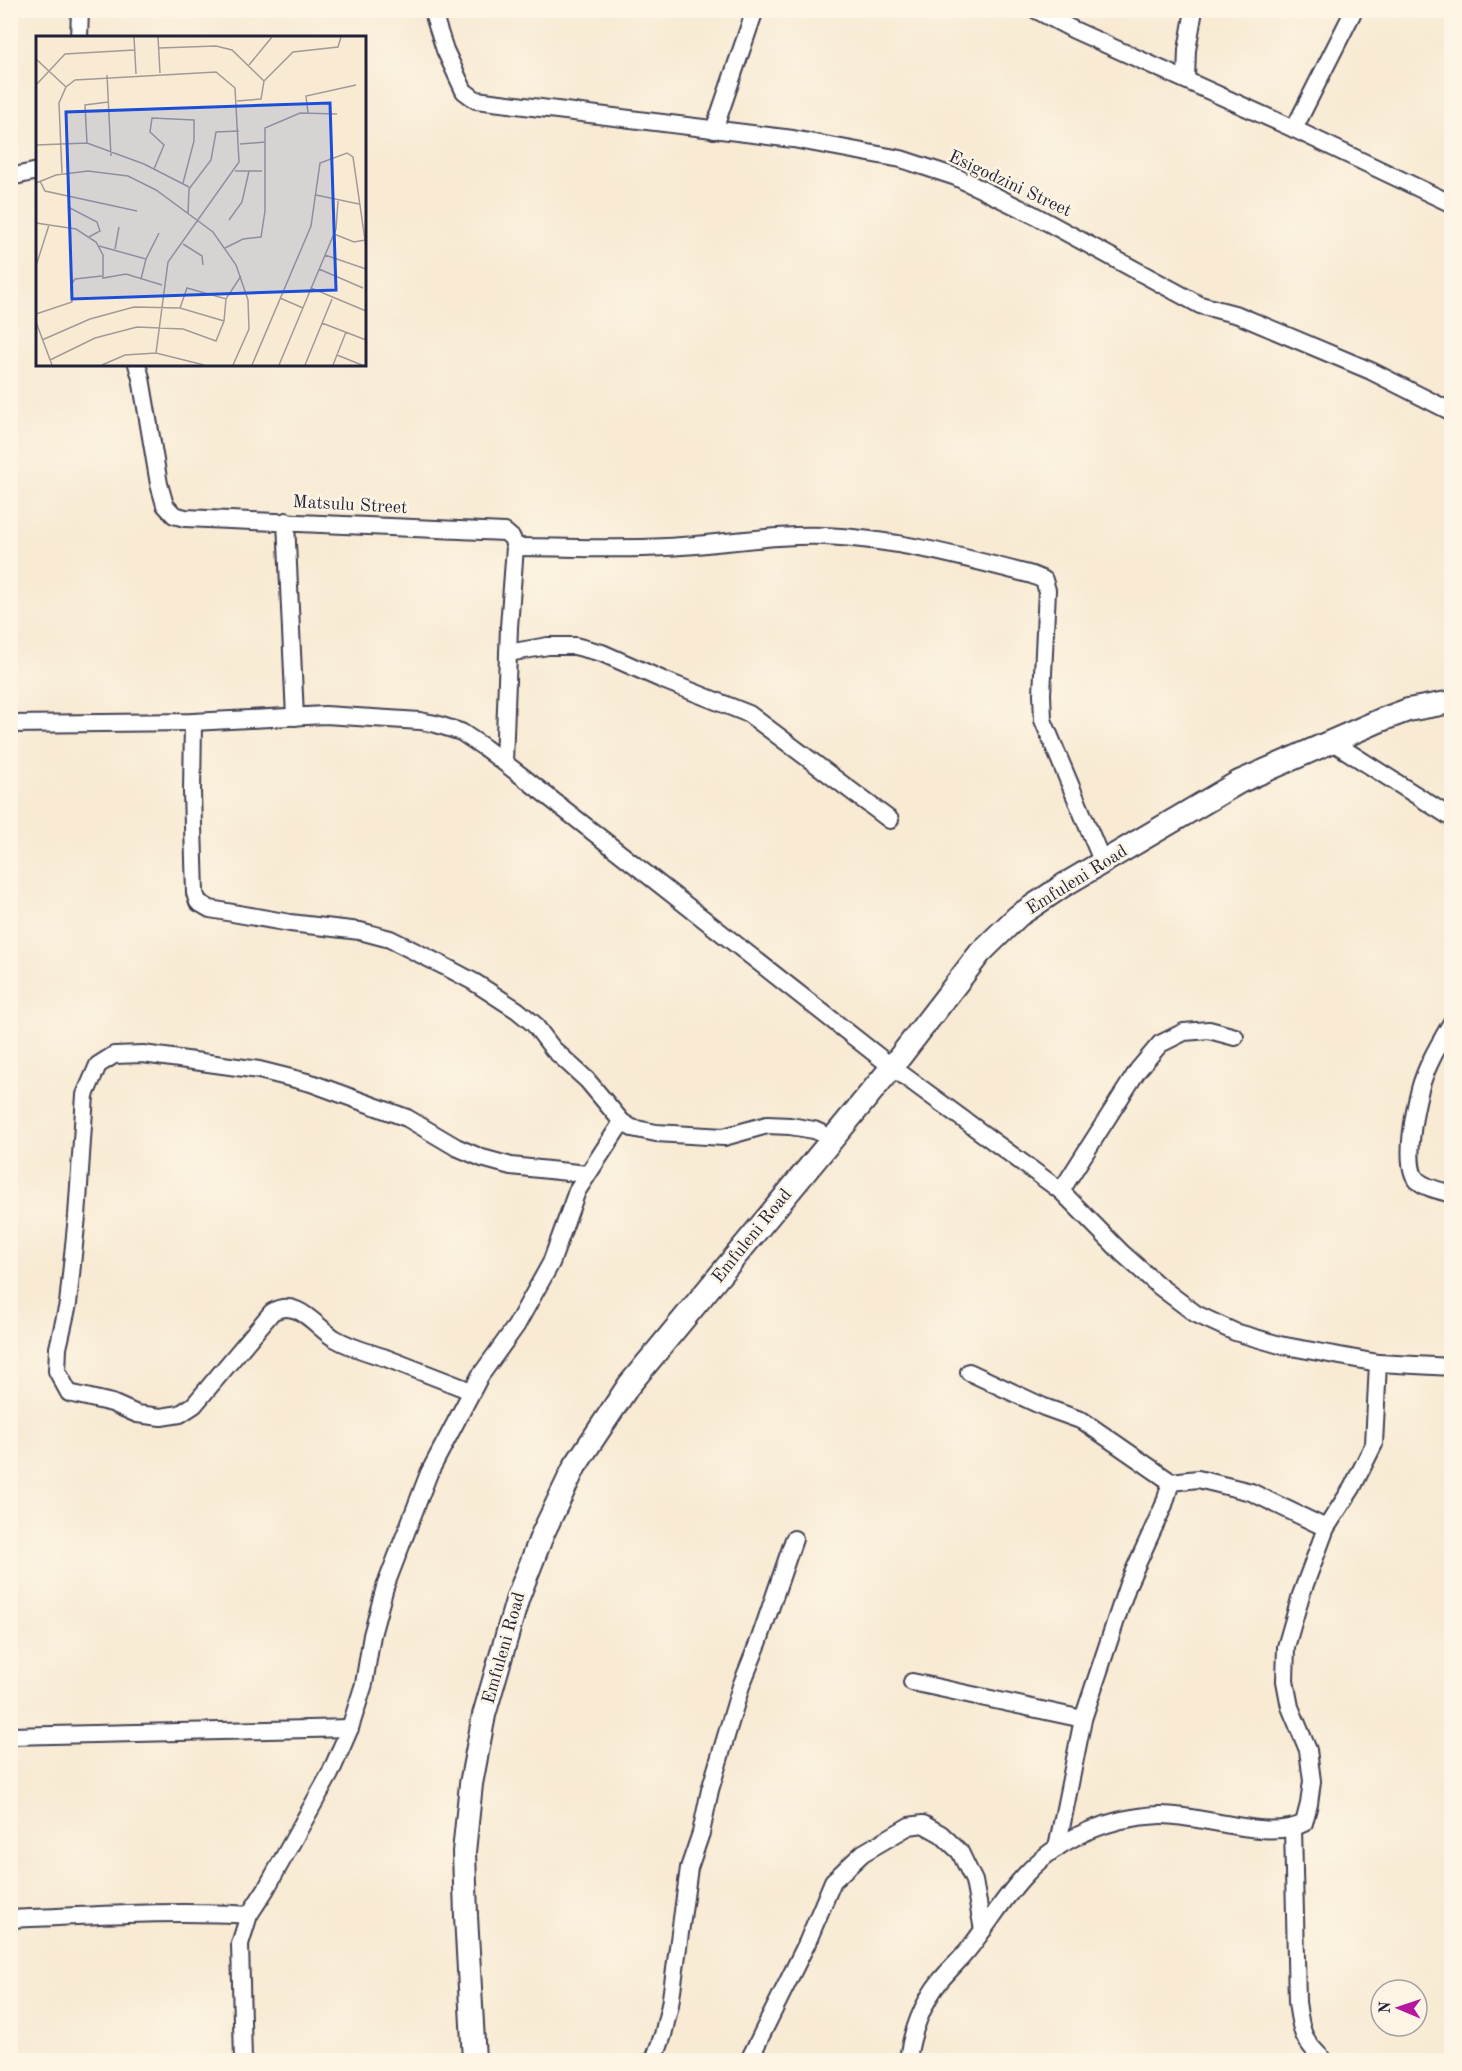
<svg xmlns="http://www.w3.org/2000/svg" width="1462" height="2071" viewBox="0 0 1462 2071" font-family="'Old Standard TT',serif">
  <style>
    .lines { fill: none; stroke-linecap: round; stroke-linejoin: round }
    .street-casing { stroke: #424052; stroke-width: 20 }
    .secondary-casing { stroke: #424052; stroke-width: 26 }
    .street { stroke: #fff; stroke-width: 16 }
    .secondary { stroke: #fff; stroke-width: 22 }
    .labels { text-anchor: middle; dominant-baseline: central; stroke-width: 5; stroke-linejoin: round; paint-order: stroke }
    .street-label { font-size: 18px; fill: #22223b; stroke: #fcf5e5 }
    .inset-road { fill: none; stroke: #a29a96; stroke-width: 1.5 }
    .view { fill: #1d4ed8; fill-opacity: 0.15; stroke: #1d4ed8; stroke-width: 3 }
    .inset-edge { fill: none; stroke: #22223b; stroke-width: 3 }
  </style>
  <rect width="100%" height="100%" fill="#fcf5e5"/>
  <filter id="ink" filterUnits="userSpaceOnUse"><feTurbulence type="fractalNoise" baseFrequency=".0167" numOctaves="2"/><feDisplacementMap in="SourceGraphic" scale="12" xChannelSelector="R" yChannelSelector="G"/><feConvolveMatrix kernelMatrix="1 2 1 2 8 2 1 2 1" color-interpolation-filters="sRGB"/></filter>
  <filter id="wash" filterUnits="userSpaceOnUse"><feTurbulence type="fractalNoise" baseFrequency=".008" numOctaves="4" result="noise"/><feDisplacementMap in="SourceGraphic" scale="24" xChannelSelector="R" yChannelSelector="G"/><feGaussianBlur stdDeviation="1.35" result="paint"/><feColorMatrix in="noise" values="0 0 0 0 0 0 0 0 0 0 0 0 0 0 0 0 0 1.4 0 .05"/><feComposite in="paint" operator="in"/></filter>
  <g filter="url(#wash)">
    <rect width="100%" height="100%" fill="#f8ead3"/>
  </g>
  <g filter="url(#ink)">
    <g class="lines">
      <g class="street-casing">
        <g id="street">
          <polyline points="432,10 445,50 464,91 476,100 793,139 901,159 956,177 1034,215 1200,305 1238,315 1371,371 1452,412"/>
          <polyline points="1036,10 1074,30 1294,129 1452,204"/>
          <polyline points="79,38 80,10"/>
          <polyline points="1186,79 1187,50 1194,10"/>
          <polyline points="1294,129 1354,10"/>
          <polyline points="714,130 755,10"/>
          <polyline points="10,177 38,171"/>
          <polyline points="137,364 141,378 159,484 165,505 174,515 185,518 505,532 512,538 515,547 509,627 504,762"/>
          <polyline points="286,521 295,717"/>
          <path d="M515,547c50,0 101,3 151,0 53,-2 106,-13 159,-11 71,3 138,21 207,39l12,5 3,10 -5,104 1,26 60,143"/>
          <polyline points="508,653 548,646 575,646 602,653 663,680 749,714 890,820"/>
          <polyline points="193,722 192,792 195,893 198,902 210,909 290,923 360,931 390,939 444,966 474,982 517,1010 534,1024 553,1049 587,1080 622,1122 632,1128 656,1133 724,1137 767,1125 790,1126 814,1130 832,1138"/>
          <polyline points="10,724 193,722 325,715 420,721 436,724 461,732 485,748 523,777 892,1067 1061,1191 1122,1253 1159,1286 1196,1314 1235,1332 1280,1345 1378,1363 1452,1367"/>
          <polyline points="1331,741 1452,818"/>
          <path d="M1452,1022c-12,21 -26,44 -32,67 -5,19 -17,77 -3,91 8,8 24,11 35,14"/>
          <polyline points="1061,1191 1138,1070 1160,1044 1184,1032 1209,1030 1235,1037"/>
          <polyline points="969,1372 1044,1407 1083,1421 1171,1482"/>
          <path d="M471,1391c-28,-11 -57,-22 -85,-33 -18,-6 -35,-10 -52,-20 -19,-12 -37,-41 -62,-26l-78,93 -14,9 -19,3 -24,-3 -25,-11 -43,-10 -12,-22 1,-23 10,-44 9,-88 8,-121 13,-30 16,-10 29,-1 116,16 52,13 96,35 49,29 26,11 29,8 76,8"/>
          <polyline points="912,1682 1083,1719"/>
          <polyline points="10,1736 350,1728"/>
          <path d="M1293,1828l4,174c4,29 5,38 27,58"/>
          <polyline points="1057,1848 1083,1719 1128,1584 1164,1505 1171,1482 1198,1479 1251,1492 1326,1528"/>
          <path d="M10,1919c80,-3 160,-9 239,-4"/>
          <polyline points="243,2060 240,1944 249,1915 266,1889 330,1774 350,1728 364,1684 372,1635 385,1587 429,1473 480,1376 516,1326 551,1263 577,1191 622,1122"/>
          <polyline points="654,2060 663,2035 670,2005 689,1868 701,1833 710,1790 741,1686 759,1641 794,1539"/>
          <polyline points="749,2060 807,1943 833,1881 863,1853 909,1826 923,1824 941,1834 960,1852 974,1881 983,1930"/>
          <path d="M908,2060c3,-26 15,-58 32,-79 9,-11 19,-20 28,-31 20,-25 36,-53 58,-76 34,-37 84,-57 134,-59 41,-1 109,27 144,8l5,-19 3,-23 -4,-31 -18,-43 -5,-26 1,-34 15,-52 25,-67 26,-40 22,-44 4,-81"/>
        </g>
      </g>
      <g class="secondary-casing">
        <polyline id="secondary" points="474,2060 466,1916 464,1852 471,1784 484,1715 518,1597 543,1533 575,1466 629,1385 892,1067 980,953 1018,916 1064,885 1239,782 1381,720 1408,710 1452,702"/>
      </g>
      <use href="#street" class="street"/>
      <use href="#secondary" class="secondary"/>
    </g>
  </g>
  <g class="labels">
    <g class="street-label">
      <text transform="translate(1010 184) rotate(25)">Esigodzini Street</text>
      <text transform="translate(350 505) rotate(3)">Matsulu Street</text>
      <text transform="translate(1077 880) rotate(-32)">Emfuleni Road</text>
      <text transform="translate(752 1236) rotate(-51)">Emfuleni Road</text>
      <text transform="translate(504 1648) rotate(-74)">Emfuleni Road</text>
    </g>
  </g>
  <g transform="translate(36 36)">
    <rect width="330" height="330" fill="#f8ead3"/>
    <path class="inset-road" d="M98,1l2,37M122,1l2,36M123,12l57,-2 16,4 32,31 -3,18 -24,2M0,23l30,28M213,29l23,-28M71,39l4,81M228,45l29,-29 45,-5 3,-10M0,49l29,-31 69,-4M272,77l-2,-17 50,-11M51,107l-2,-38 23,-3M204,108l25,-2M0,109l51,-2 57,21 45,23M118,133l10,-24 -14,-13 2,-14 42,2v21l-11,42M199,135h27M26,137l-3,-70 7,-16 9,-7 141,-8 19,16 4,74 -71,100 -12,91M4,145l5,10 92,20M0,147l20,-8 32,-4 40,5 28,14 57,42 23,33 12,35 1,29 -16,36M280,159l43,9M32,171l29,15 3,9 -11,6M152,178l1,-25 22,-29 5,-28 23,-1M193,184l13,-18 7,-31M0,187l40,6 20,13 7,13v23l23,-4 36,11M298,198l20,8 11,-2M147,208l19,12 1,9M63,210l47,13 -5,20M189,212l18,-9 18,-2 4,-26v-83l35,-15 37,1M79,213l4,-22M289,219l41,14M110,223l13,-26M0,230l13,-41M283,233l44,19M275,252l55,23M244,262l23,10M144,272l7,-20 39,11 15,-23M0,278l36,-12 -1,-17 4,-6 27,-3M0,286l16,43M286,287l44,17M6,304l48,-21 44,-12 46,1 44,13M301,319l25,10M14,324l45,-22 42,-11 46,2 33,12 8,-20 2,-22M66,329l23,-10 31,-2 48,12M216,329l59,-139 9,-63 27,-10 6,4 13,90M243,329l57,-136 2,-28M269,329l27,-66M297,329l13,-33"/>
    <path class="view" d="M294,67l6,187 -264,9 -6,-187z"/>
    <rect width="330" height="330" class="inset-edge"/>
  </g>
  <rect width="1462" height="2071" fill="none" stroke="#fcf5e5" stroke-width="36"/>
  <g transform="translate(1399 2008) rotate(272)"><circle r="28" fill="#fcf5e5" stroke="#a5a1a1" stroke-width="1.5"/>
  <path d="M0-4.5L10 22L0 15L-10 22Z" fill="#b5179e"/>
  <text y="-9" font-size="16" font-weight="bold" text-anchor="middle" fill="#22223b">N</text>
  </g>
</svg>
